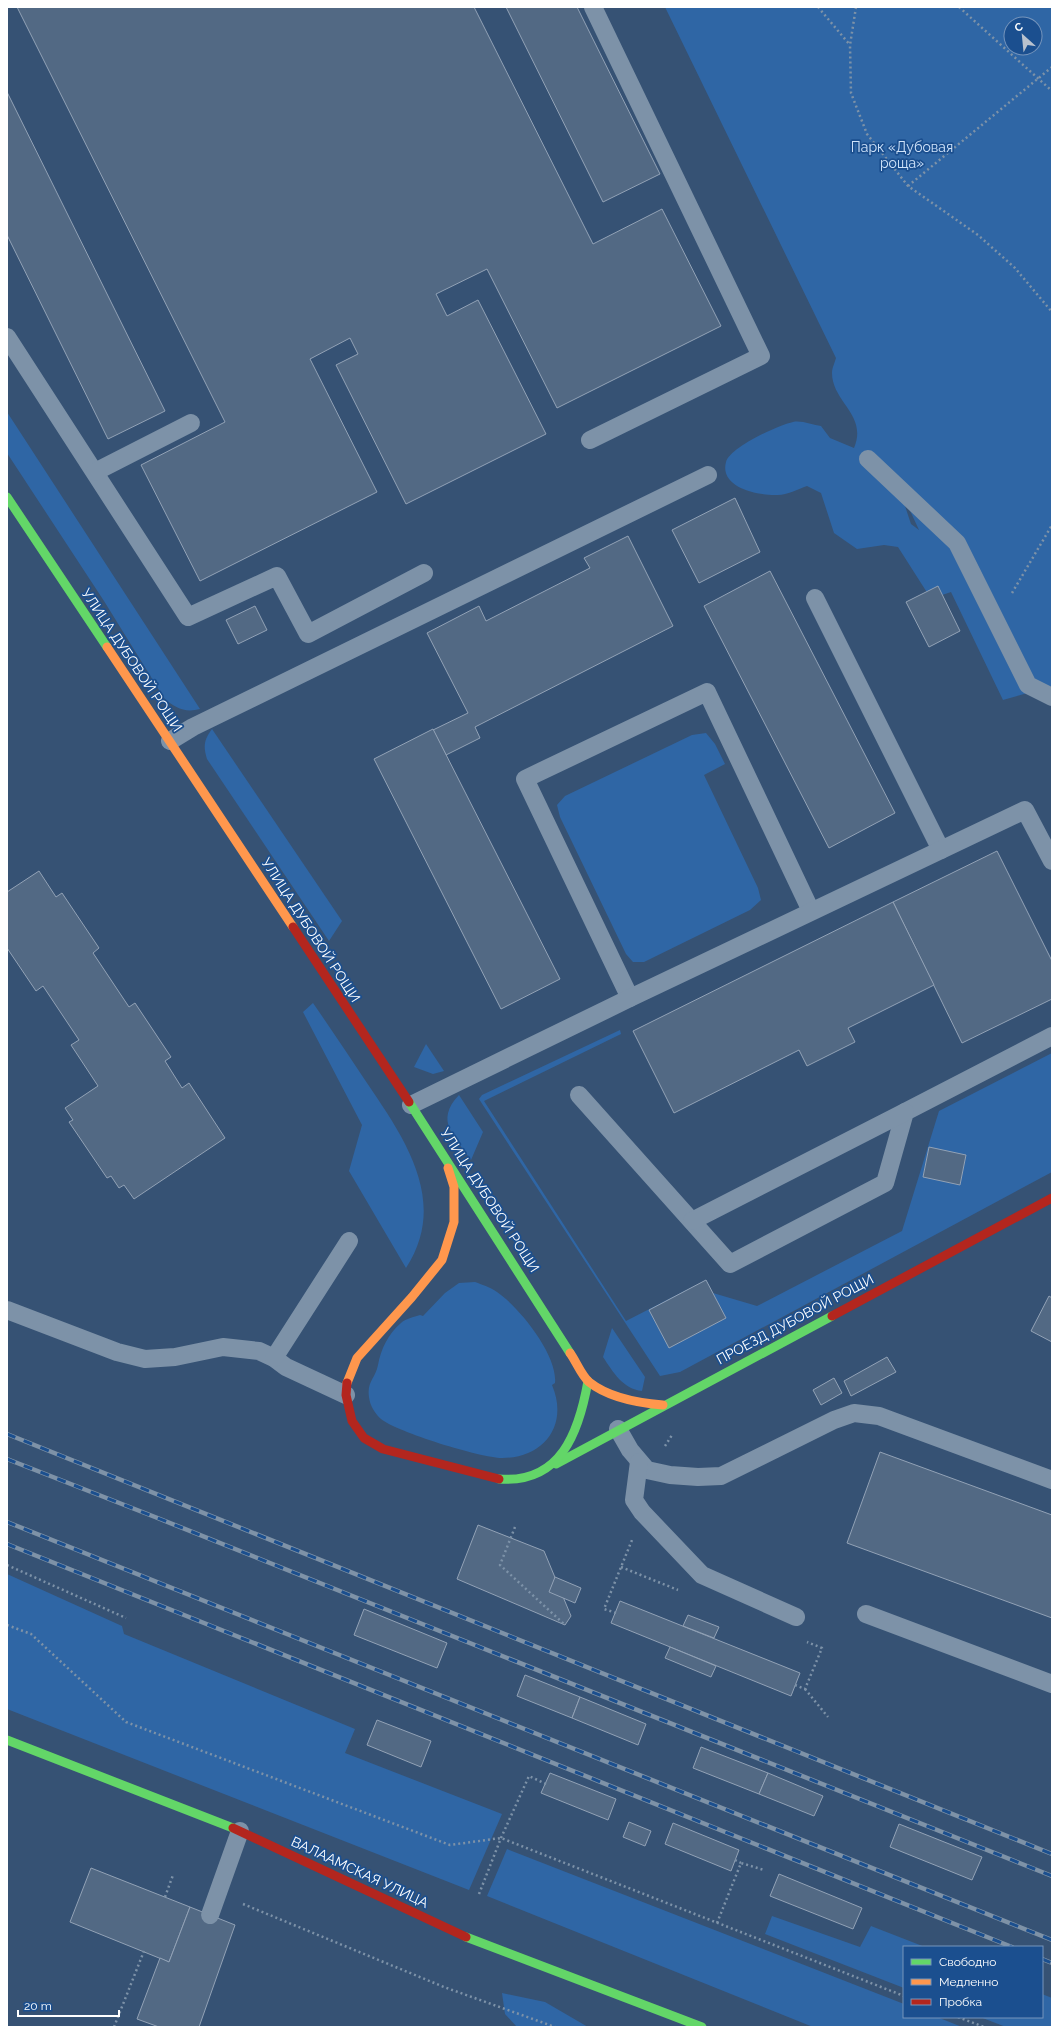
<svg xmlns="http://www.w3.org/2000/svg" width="1059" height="2034" viewBox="0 0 1059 2034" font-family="Raleway,sans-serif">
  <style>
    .green { fill: #2f66a5; fill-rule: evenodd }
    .building { fill: #526984; stroke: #92a2b6 }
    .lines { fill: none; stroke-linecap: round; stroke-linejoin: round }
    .path { stroke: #7d92a8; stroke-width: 2.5; stroke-dasharray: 2 3; stroke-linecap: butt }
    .lane { stroke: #7d92a8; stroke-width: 18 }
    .fast { stroke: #63d668; stroke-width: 9 }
    .slow { stroke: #ff974d; stroke-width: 9 }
    .jam { stroke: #b3261e; stroke-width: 9 }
    .rail-casing { stroke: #7e92a7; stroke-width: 4.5 }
    .rail { stroke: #1b4f8f; stroke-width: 3; stroke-dasharray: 9; stroke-linecap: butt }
    .labels { text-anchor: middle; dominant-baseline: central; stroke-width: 3.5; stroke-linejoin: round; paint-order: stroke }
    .park-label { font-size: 14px; fill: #cfe3fa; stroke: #1b4f8f }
    .street-label { font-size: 14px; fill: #fff; stroke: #1b4f8f }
  </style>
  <rect width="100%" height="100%" fill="#365274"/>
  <g class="green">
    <path d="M665,7h387v679l-49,14 -52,-108 -9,3 -14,-1 -30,-47 -14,-2 -27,4 -23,-16 -13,-40 -14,-7c-9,3 -20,9 -29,9 -19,1 -59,-7 -52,-33 4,-15 53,-37 67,-40 8,-2 20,3 28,4l9,12 24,10c14,-33 -22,-46 -22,-75 0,-5 3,-11 4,-15zM1011,24h24v24h-24zM904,503l3,1 12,26 -8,-6z"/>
    <path d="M7,412l193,297c-15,4 -25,-1 -36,-11l-60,-97 -97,-148z"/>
    <path d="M212,729l130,192 -13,20 -122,-182c-4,-13 -3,-19 5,-30z"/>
    <polygon points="706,733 715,744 725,764 704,775 758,888 761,900 750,910 644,962 633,962 626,954 560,817 557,805 565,796 692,735"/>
    <path d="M313,1003c18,26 36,53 54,80 38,56 82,119 39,185l-57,-97 13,-46 -59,-113z"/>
    <path d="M620,1030l1,4 -137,67 142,220 80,-41 7,13 44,13 145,-75 37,-120 113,-58v119l-372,200 -20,4 -181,-277 3,-4zM929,1148l31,37 -37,-9z"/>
    <polygon points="426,1044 444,1071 433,1074 414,1067"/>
    <path d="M459,1095l24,37 -12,28c-16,-23 -37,-39 -12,-65z"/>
    <path d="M475,1282c8,3 15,5 22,10 22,15 61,63 58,91l-3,2c17,40 -8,73 -50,73 -21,0 -105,-26 -121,-39 -4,-3 -10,-12 -11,-17 -5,-20 5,-22 8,-37 3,-16 10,-31 23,-42 4,-4 13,-6 19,-8l3,1 22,-23 14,-10z"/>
    <path d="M612,1328l33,49 -3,14c-19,-2 -29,-19 -39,-34z"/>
    <polygon points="7,1574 122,1626 124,1634 355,1729 345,1753 502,1814 469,1890 7,1709"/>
    <polygon points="507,1849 904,2004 904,2017 937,2017 962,2027 813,2027 487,1896"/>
    <polygon points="772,1916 860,1947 871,1926 925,1947 904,1947 904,1988 765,1934"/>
    <polygon points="502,1993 545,2002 588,2027 517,2027 505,2014"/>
    <polygon points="1042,1994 1052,1998 1052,2027 1006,2027 980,2017 1042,2017"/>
  </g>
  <g class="building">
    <polygon points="17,7 474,7 593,244 662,209 721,326 557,408 487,269 436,294 447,316 478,300 546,434 406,504 336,365 358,354 350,338 310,359 377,492 200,581 141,465 225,422"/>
    <polygon points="506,7 577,7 660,174 603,202"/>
    <polygon points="7,92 165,411 108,439 7,235"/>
    <polygon points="735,498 760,552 699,583 672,530"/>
    <polygon points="628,536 673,626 475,727 480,738 446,755 433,730 468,713 427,633 479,606 486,621 590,568 584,558"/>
    <polygon points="770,571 895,813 829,848 704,606"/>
    <polygon points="938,586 960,631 929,647 906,602"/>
    <polygon points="255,606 267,630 238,644 226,620"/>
    <polygon points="433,729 560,979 501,1009 374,759"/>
    <polygon points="997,851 1052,961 1052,999 962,1043 893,902"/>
    <polygon points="39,871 56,897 62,893 99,948 93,953 129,1007 135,1003 171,1057 165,1061 182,1088 189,1083 225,1138 134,1199 124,1185 119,1188 111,1176 107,1178 69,1122 73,1120 65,1108 98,1086 71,1045 79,1040 43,986 36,991 7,948 7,892"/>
    <polygon points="893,902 934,985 848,1028 855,1042 807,1066 799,1050 674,1113 633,1031"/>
    <polygon points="929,1147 966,1155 960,1185 923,1177"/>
    <polygon points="706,1280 726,1318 669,1348 649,1310"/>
    <polygon points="1049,1296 1052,1298 1052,1342 1031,1331"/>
    <polygon points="887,1357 896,1372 851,1396 844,1381"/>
    <polygon points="834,1378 842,1393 821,1405 813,1390"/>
    <polygon points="880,1452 1052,1515 1052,1618 847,1543"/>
    <polygon points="478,1525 544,1551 571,1616 565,1625 457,1579"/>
    <polygon points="555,1577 581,1588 575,1603 549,1592"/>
    <polygon points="620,1601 800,1673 791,1696 611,1623"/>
    <polygon points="364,1609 447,1643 437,1668 354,1635"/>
    <polygon points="688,1615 719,1627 714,1638 683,1626"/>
    <polygon points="670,1647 716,1666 711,1677 665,1658"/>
    <polygon points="525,1675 580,1697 572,1718 517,1696"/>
    <polygon points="580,1697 646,1724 638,1745 572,1718"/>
    <polygon points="377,1720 431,1741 421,1767 367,1745"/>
    <polygon points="701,1747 768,1773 759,1794 693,1768"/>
    <polygon points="550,1773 616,1799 608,1820 541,1793"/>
    <polygon points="768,1773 823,1796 814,1816 759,1794"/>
    <polygon points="629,1822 651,1831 645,1846 623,1837"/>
    <polygon points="673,1823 739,1850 731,1871 665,1844"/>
    <polygon points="899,1824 982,1857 972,1880 890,1847"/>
    <polygon points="91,1868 190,1907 169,1962 70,1922"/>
    <polygon points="779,1874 862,1908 853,1929 770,1896"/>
    <polygon points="190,1907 235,1925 199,2027 159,2027 137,2019 160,1958 169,1962"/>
  </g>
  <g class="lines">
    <g class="path">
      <polyline points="818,7 850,45"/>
      <polyline points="856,7 850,45 851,93 867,134 908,186 978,235 1015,268 1052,312"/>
      <polyline points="959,7 1052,91"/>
      <polyline points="908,186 1052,67"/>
      <polyline points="1012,593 1052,525"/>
      <polyline points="665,1446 672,1435"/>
      <polyline points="515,1527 500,1565 565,1625"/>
      <polyline points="7,1565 126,1618"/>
      <polyline points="621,1567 678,1590"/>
      <polyline points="616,1613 604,1609 632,1540"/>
      <polyline points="7,1625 31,1634 126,1722 450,1845 501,1838 904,1996"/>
      <polyline points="795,1685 805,1689 822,1648 807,1642"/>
      <polyline points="805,1689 828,1717"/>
      <polyline points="735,1860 741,1863"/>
      <polyline points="479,1894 501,1838 529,1776 546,1784"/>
      <polyline points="165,1897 173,1875"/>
      <polyline points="243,1904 444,1987 555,2027"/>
      <polyline points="717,1923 741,1863 764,1870"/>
      <polyline points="958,2017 984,2027"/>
      <polyline points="114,2027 144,1951"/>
    </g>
    <g class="lane">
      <polyline points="7,337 188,617 277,576 308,634 424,573"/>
      <polyline points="590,440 761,356 593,7"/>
      <polyline points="868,459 957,543 1028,685 1052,697"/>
      <polyline points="95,472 191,423"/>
      <polyline points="815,598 941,850"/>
      <polyline points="170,741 193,727 708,475"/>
      <polyline points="630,998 525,779 707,692 811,911"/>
      <polyline points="579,1095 730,1264 885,1183 905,1112 1052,1036"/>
      <polyline points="411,1105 630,998 1025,810 1052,861"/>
      <polyline points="692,1221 905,1112"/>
      <polyline points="7,1310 117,1352 145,1359 175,1357 223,1347 259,1351 274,1358 286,1367 346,1395"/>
      <polyline points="274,1358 349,1241"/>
      <polyline points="618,1429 630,1450 647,1470 670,1475 698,1477 721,1476 834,1420 854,1413 879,1416 1052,1480"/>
      <polyline points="639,1462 634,1500 642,1512 702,1575 796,1617"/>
      <polyline points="866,1614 1052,1684"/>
      <polyline points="210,1915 240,1831"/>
    </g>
    <g class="fast">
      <polyline points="7,497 107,647"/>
      <polyline points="409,1102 570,1353"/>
      <polyline points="556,1464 832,1316"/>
      <path d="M499,1479c62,5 80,-47 89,-98"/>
      <polyline points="7,1740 233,1828"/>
      <polyline points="466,1937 702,2027"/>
    </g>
    <g class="slow">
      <polyline points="107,647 293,927"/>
      <path d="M570,1353c6,8 11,22 19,29 20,16 49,21 74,23"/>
      <polyline points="347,1383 357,1358 412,1297 442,1260 454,1222 454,1187 448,1168"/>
    </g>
    <g class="jam">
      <polyline points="293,927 409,1102"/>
      <polyline points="832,1316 1052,1198"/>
      <polyline points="347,1383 346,1395 352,1421 364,1438 383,1449 499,1479"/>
      <polyline points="233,1828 466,1937"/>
    </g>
    <g class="rail-casing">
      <g id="rail">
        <polyline points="7,1434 1052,1854"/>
        <polyline points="7,1459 155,1517 1052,1876"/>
        <polyline points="7,1522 1052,1940"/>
        <polyline points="7,1544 1012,1947"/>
        <polyline points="1042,1959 1052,1963"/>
      </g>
    </g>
    <use href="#rail" class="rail"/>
  </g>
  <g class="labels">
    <g class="park-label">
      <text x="902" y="147">Парк «Дубовая<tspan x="902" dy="16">роща»</tspan></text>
    </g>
    <g class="street-label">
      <text transform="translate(132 660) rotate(56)">УЛИЦА ДУБОВОЙ РОЩИ</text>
      <text transform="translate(311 930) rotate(57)">УЛИЦА ДУБОВОЙ РОЩИ</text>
      <text transform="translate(490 1200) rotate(57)">УЛИЦА ДУБОВОЙ РОЩИ</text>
      <text transform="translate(795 1319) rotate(-28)">ПРОЕЗД ДУБОВОЙ РОЩИ</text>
      <text transform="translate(360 1872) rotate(25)">ВАЛААМСКАЯ УЛИЦА</text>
    </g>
  </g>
  <rect width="1059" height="2034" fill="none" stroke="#ffffff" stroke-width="16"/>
  <rect x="903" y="1946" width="140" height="72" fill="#1b4f8f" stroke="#7695bc"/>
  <rect x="911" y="1959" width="20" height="6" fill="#63d668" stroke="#7695bc"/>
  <text x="939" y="1966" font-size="12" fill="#ffffff">Свободно</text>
  <rect x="911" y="1979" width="20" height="6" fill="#ff974d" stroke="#7695bc"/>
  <text x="939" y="1986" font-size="12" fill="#ffffff">Медленно</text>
  <rect x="911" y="1999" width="20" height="6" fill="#b3261e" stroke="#7695bc"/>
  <text x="939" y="2006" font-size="12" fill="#ffffff">Пробка</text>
  <g transform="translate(1023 36) rotate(333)"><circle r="19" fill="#1b4f8f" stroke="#7695bc"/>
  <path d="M0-3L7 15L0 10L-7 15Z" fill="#b9c2ce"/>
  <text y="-6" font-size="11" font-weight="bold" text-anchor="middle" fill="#ffffff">С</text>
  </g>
  <path d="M18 2010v6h101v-6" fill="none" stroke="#ffffff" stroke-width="2"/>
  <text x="24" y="2010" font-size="12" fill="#ffffff" stroke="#1b4f8f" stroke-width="3" paint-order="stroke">20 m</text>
</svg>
